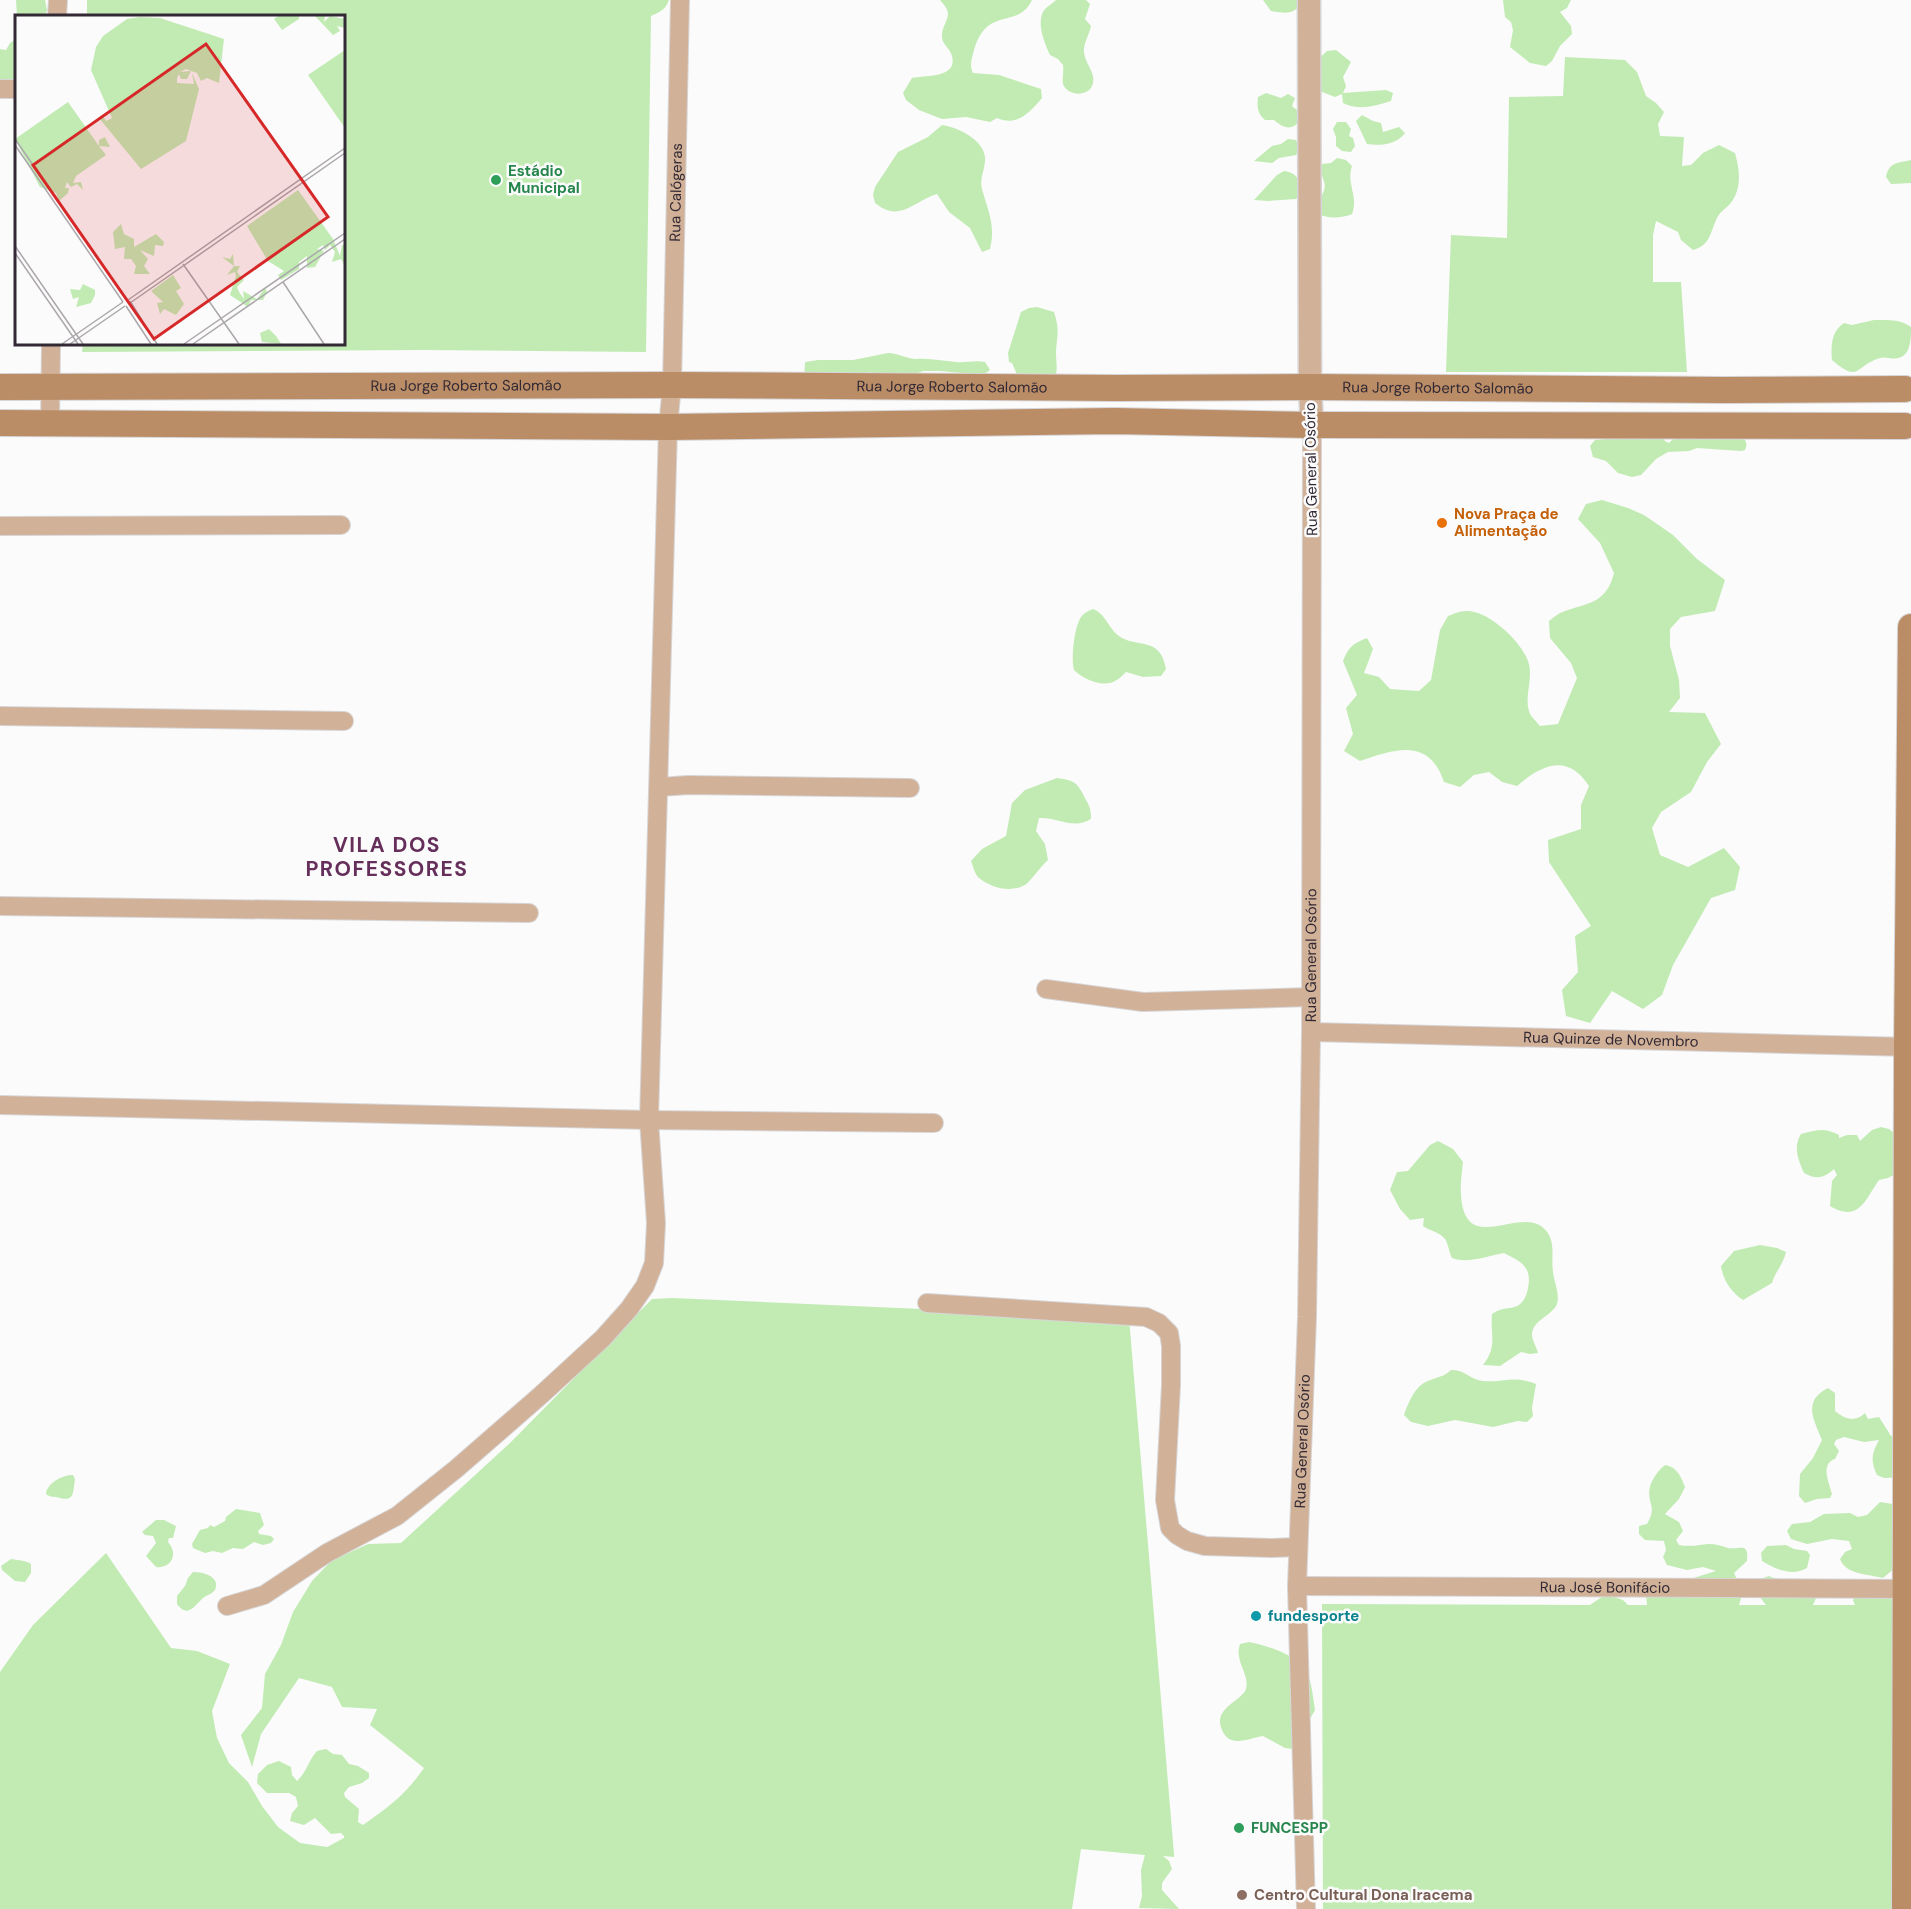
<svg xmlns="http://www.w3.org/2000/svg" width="1911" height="1909" viewBox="0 0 1911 1909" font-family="'DM Sans',sans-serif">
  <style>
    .green { fill: #c1ebb3 }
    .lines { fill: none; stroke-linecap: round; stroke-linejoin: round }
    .minor-casing { stroke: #d7d5d7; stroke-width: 20 }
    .tertiary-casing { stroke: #d7d5d7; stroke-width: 25 }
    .secondary-casing { stroke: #d7d5d7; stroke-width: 28 }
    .minor { stroke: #d1b197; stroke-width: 18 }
    .tertiary { stroke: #d1b197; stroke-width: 22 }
    .secondary { stroke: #ba8d66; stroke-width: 26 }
    .leisure-dot { fill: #2e9e5b; stroke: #fbfbfb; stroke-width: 2 }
    .food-dot { fill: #e8710a; stroke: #fbfbfb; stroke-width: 2 }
    .culture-dot { fill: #0f9aa8; stroke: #fbfbfb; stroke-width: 2 }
    .education-dot { fill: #8d6e63; stroke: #fbfbfb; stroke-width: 2 }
    .labels { text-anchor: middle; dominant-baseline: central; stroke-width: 5; stroke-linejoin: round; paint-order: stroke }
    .leisure-label { font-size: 15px; font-weight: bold; fill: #27864d; stroke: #fbfbfb; text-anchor: start }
    .street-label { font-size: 15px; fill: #322934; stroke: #fbfbfb }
    .food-label { font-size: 15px; font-weight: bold; fill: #c56008; stroke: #fbfbfb; text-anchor: start }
    .culture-label { font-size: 15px; font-weight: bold; fill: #0d838f; stroke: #fbfbfb; text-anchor: start }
    .education-label { font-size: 15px; font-weight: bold; fill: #785e54; stroke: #fbfbfb; text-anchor: start }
    .district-label { font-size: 21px; font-weight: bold; letter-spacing: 1.5px; fill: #662f5b; stroke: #fbfbfb }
    .inset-road { fill: none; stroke: #aba7ab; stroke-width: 1.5 }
    .view { fill: #d62828; fill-opacity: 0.15; stroke: #d62828; stroke-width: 3 }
    .inset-edge { fill: none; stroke: #322934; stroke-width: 3 }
  </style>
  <rect width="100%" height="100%" fill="#fbfbfb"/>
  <g class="green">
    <polygon points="16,0 45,0 47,10 45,16 17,16"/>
    <path d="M87,0h582c-4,10 -9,12 -18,16l-5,336 -224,-2 -340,2 1,-8h261v-328h-257z"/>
    <path d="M940,0h92c-14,30 -45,5 -58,50 -2,9 -5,14 -1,23l26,2 42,14 1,9c-12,14 -25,29 -45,20l-7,4 -24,-5 -24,2 -23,-9 -13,-10 -3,-7 9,-15c12,-3 46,1 40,-22 -2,-8 -11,-12 -10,-21 0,-10 10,-18 4,-27 -1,-3 -4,-5 -6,-8z"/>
    <path d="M1056,0h30l4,4 -5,15 6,7c-2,11 -10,19 -6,31 3,10 13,20 6,31 -7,9 -24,7 -28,-4 -1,-5 1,-13 0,-19l-5,-6 -8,-4c-5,-11 -15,-34 -5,-46 3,-3 8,-6 11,-9z"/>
    <path d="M1263,0h46c-17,12 -16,15 -38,11z"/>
    <polygon points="1503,0 1571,0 1567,8 1560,12 1571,26 1572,34 1560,46 1552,61 1546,66 1530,63 1510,47 1513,30 1511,22 1505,17"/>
    <polygon points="16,39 16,89 0,83 0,49 6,50 10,43"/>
    <path d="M1336,50l15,12 -8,15 3,9 -3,7 43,-3 7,3 -2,8c-16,5 -32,10 -48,2l-1,-9 -7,3 -23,-9 -2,-21 17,-16z"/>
    <path d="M1565,57l60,3 12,12 9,24 10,7 8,9 -6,12 2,12 24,1 -2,29 9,-1 12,-12 16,-8 16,8c5,18 7,36 -5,51 -5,5 -10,8 -13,14 -7,14 -6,27 -24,32l-12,-10 -3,-8 -22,-11 -3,14v47h28l6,90h-241l5,-137 56,3 2,-141 54,-1z"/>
    <path d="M1266,93l15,5 7,-4 7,4 -3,8 6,5 3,8c-8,12 -17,10 -27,1h-9c-8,-7 -8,-13 -7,-23z"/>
    <path d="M1362,115l11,6 8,2 2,9 16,-5 6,6c-9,12 -25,13 -38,11l-11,-23z"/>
    <polygon points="1337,122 1346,122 1351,129 1349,136 1353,138 1355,146 1351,152 1342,151 1336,146 1336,137 1333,129"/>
    <path d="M942,125c15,2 41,14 43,32 1,11 -6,21 -3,32 6,22 14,37 8,60l-8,3 -12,-24 -21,-16 -12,-18c-25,8 -37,29 -62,9l-2,-8 2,-8 23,-35 30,-15z"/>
    <polygon points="1288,139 1296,140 1300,148 1296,155 1279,158 1272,163 1254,161 1272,146 1281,144"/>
    <path d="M1337,158l9,2 6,6c-6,18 7,31 0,48 -9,4 -25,5 -33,0l-2,-12c16,-20 2,-18 5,-38l9,-1z"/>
    <path d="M1911,160v23l-20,1 -5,-7c3,-15 12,-14 25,-17z"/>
    <path d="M1284,171c14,2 15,9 18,22l-6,6 -28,2 -14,-1 23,-25z"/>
    <path d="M1037,307l17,5c6,19 3,22 2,40 0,10 2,17 -1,26l-36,1 -7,-16 -3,-1 -1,-9 13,-41 8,-4z"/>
    <path d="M1874,320c13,0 27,-1 37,7 0,11 0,29 -13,31 -6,2 -12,-2 -18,0 -26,8 -20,26 -48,2 -1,-15 -1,-28 12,-37l8,2z"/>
    <path d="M888,353c10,0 19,6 28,6 14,-1 26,2 40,3 10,1 19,-2 29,0l5,8 -7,5 -43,-4h-17l-31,12 -22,-11 -33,8h-33l1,-18 13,-2h35z"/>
    <path d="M1660,434l5,7 4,2 6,-6 46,2 8,-3h12c5,4 7,8 4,14l-4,1 -44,-3 -8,3 -21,1 -12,7 -15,16 -9,2 -14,-4 -12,-12 -13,-4 -3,-11 5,-6z"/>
    <path d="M1602,500l26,8 16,7 29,20 24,24 28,21 -10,31 -34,6 -11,12v17l9,34 1,18 -11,14 36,1 16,31 -14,18 -16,30 -30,20 -9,16 8,27 28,12 36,-19 16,19 -5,23 -24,8 -38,67 -11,30 -19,14 -31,-18 -22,32 -24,-7 -4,-26 16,-18 -3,-36 16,-10 -42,-64 -1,-22 33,-11v-24l8,-19c-21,-33 -47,-22 -72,0l-15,-4 -13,-10 -15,3 -14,12 -16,-5c-15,-45 -49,-33 -84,-21l-16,-10 9,-17 -7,-26 11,-13 -14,-34c5,-13 10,-18 24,-23l6,11 -9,24 15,4 11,12 29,2 12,-11 9,-50 8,-14c5,-2 12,-5 18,-5 22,-1 55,30 62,50 6,17 -4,34 1,50 1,5 8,11 11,15l18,-2 19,-46 -6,-15 -21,-25 -1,-17c5,-4 10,-8 16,-10 26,-9 41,-8 49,-38l-14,-30 -22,-24 8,-15z"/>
    <path d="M1093,609c13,5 15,19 26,27 18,13 41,-1 47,33l-5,7 -18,1 -17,-5c-3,3 -7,7 -11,9 -13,7 -32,-2 -41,-11 -3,-12 0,-42 7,-53 3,-4 7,-6 12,-8z"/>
    <path d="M1057,778c19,3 20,4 29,22 4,7 5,10 5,19 -18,11 -33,-2 -52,-1l-3,13 9,13 3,16c-6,5 -19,23 -23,25 -14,8 -34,3 -46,-7 -4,-3 -6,-12 -8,-17l11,-12 24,-13 6,-33 13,-13z"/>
    <path d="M1881,1127l8,2 14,11v30l-15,8 -9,2c-14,20 -20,43 -49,26l2,-25 5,-6 -3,-6c-10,9 -17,11 -30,4 -6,-14 -11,-26 -3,-39 15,-4 24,-7 38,1v3l8,-3h10l3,6 12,-11z"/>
    <path d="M1438,1141l15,8 10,13c-1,11 -3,22 -2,33 4,67 67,2 88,40 6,11 2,25 4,37 1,10 7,22 4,32 -5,12 -25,16 -25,31 0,5 5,13 6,18l-8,1 -9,-2 -21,14 -17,-1c15,-19 7,-30 9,-51 11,-8 18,-4 27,-9 5,-4 8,-10 9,-17 4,-21 -6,-26 -24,-35 -17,3 -36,11 -52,5 -3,-6 -4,-15 -7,-19 -5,-7 -15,-8 -22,-13l1,-8 -14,2 -10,-11 -10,-19 7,-18 11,-1 22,-26z"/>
    <path d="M1760,1245l17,3 9,4c-3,13 -11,20 -14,31l-29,17c-12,-8 -20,-20 -22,-34l13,-15z"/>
    <path d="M673,1298l456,20 45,536v3l-11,-1 6,5 3,8 -10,14v7l17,19 -40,-1 3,-12 -1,-26 4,-15 -64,-6 -9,60h-1072v-237l33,-47 73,-72 65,95 26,3 33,13 -18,47 5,27 12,25 19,19 14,24 16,21 22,16 27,4 17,-9v-2l-3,-3 -10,1 -16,-16 -11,7 -14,-4 2,-8 6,-7 -2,-9 -7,-4h-22l-10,-10 1,-9 9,-9 12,-4 12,6 1,8 5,6c10,-9 11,-20 20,-30l9,-2 7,5 9,1 7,9 9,2 11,7v5l-7,5 -13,4 -5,6 1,4 14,12 -1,13 5,3c26,-18 43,-31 61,-57l-54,-43 7,-16 -35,-2 -10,-20 -33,-9 -38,56 -9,33 -11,-32 21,-27 3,-34 16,-29 12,-33 19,-31 19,-20 37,-17 33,-1 109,-100 142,-144z"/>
    <path d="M1451,1370c13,-1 20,10 32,11 23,2 29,-6 53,3l-4,24 1,8 -6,6 -9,-1 -25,6 -38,-7 -27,6 -17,-4 -7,-7c3,-9 9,-24 17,-30 8,-7 21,-6 30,-15z"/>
    <path d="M1828,1388l7,5v18c10,8 20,12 30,2l3,6 11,-2 12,19 9,-1 10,42 -26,1 -7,-3c-7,-15 -5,-22 2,-35l-15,2 -20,-5 -8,3 -2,4 5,7 -4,8c-15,5 -6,23 -3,35l-2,4 -13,1 -12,4 -6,-7 1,-22 13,-16 9,-18c-8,-20 -20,-39 6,-52z"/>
    <path d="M1666,1465c12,3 15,12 19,22l-6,12 -14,15 14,8 4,9 -7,9 3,5c11,2 19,0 30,-1 7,0 13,2 19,4 12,2 21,-7 19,13l-13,12 9,19 -4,13h27l-7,-9 -2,-16 12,-4c10,5 18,2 29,3 8,2 15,7 22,10l-7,16h42l-2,-5 3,-8 40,-12 15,329h-588l-1,-305 268,1 16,-11 17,6 5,5h19c-1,-12 -2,-18 6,-27l34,2 29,-9 -13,-4 -16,3 -20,-5 -4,-8 3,-7 -2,-9 -19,-1 -6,-6v-8l8,-2c11,-18 -1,-22 3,-37 1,-6 10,-20 16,-22z"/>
    <path d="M73,1475l2,4c-2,12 0,23 -15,19 -6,-2 -9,0 -14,-4 1,-11 16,-19 27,-19z"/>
    <path d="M1880,1502l25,4 -9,61 -13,11c-15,-4 -37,-3 -43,-19l5,-7 7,-3 -3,-8 -17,-2 -25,5 -16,-5 -4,-8 5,-7 18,-2 14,-8 26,-1 8,4 9,-2z"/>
    <polygon points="236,1509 260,1513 264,1525 258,1531 259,1534 271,1536 274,1539 271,1543 263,1545 254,1542 243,1549 233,1548 222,1553 213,1551 205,1553 193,1548 192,1544 200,1530 208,1528 210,1525 214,1527 225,1521 226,1517"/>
    <path d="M156,1520h8l12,6 -3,12h-4l-1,4c11,12 3,27 -12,25l-10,-11 10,-13 -3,-7 -8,-1 -3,-3z"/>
    <path d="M1786,1545l8,4 13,2 3,4 -3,13c-15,9 -32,1 -45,-7l-1,-8 6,-7z"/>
    <path d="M11,1559c5,1 15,1 20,5v9l-6,9 -10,-1 -13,-11 -1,-4z"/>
    <path d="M193,1572c9,0 28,4 22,18 -3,4 -8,5 -12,8 -8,7 -15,21 -26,6v-8l8,-10 3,-8z"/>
    <path d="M1249,1642c17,3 51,14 58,30 5,11 6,26 8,38l-5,9 -4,19 -13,11 -8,-1 -22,-12c-14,2 -33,13 -41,-6 -10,-22 20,-29 24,-41 4,-15 -12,-27 -6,-45z"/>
  </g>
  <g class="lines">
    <g class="minor-casing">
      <g id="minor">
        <polyline points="57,16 58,0"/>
        <polyline points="0,89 16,89"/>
        <polyline points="50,423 51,344"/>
        <polyline points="0,526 341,525"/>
        <polyline points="0,716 344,721"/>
        <polyline points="660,787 688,785 910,788"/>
        <polyline points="0,906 529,913"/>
        <polyline points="1046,989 1143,1002 1310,997"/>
        <path id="s1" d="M1311,1032l600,15"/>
        <polyline points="0,1105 649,1120 934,1123"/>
        <polyline points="927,1303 1146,1317 1159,1323 1169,1333 1171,1346 1171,1385 1165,1500 1170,1528 1177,1535 1187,1541 1205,1546 1272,1548 1297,1547"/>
        <path id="s2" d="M1297,1586l614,3"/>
        <path id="s3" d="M227,1606l37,-11 63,-42 70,-37 59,-47 85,-74 62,-57 26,-29 16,-23 9,-23 2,-40 -7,-103 19,-693 4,-42 8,-385"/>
        <path id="s4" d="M1306,1909l-9,-323 10,-269 4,-285 1,-607"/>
      </g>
    </g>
    <g class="tertiary-casing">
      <polyline id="tertiary" points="1309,0 1310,387 1312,425"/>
    </g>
    <g class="secondary-casing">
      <g id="secondary">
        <path id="s5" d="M0,387l672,-2 444,3 194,-1 413,3 182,-1"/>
        <polyline points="0,423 668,427 1115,421 1312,425 1905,426"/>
        <polyline points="1905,1909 1907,1047 1911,627"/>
      </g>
    </g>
    <use href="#minor" class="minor"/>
    <use href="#tertiary" class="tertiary"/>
    <use href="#secondary" class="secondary"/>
  </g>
  <g class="leisure-dot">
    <circle cx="496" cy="180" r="6"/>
    <circle cx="1239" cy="1828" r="6"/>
  </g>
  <circle class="food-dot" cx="1442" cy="523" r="6"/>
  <circle class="culture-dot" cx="1256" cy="1616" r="6"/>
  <circle class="education-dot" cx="1242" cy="1895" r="6"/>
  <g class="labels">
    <g class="leisure-label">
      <text x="508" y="171">Estádio<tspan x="508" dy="17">Municipal</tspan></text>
      <text x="1251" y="1828">FUNCESPP</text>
    </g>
    <g class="street-label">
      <text stroke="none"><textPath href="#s3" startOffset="1629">Rua Calógeras</textPath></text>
      <text stroke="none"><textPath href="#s5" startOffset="466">Rua Jorge Roberto Salomão</textPath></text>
      <text stroke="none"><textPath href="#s5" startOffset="952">Rua Jorge Roberto Salomão</textPath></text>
      <text stroke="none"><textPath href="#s5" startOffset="1438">Rua Jorge Roberto Salomão</textPath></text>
      <text transform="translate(1311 469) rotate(-91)">Rua General Osório</text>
      <text stroke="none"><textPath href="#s4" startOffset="954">Rua General Osório</textPath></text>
      <text stroke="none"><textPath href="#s1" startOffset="300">Rua Quinze de Novembro</textPath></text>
      <text stroke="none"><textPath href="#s4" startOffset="468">Rua General Osório</textPath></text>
      <text stroke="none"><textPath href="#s2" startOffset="308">Rua José Bonifácio</textPath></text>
    </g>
    <g class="food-label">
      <text x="1454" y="514">Nova Praça de<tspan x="1454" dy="17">Alimentação</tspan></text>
    </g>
    <g class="culture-label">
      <text x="1268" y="1616">fundesporte</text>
    </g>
    <g class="education-label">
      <text x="1254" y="1895">Centro Cultural Dona Iracema</text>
    </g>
    <g class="district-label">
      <text x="387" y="845">VILA DOS<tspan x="387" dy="24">PROFESSORES</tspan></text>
    </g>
  </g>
  <g transform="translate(15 15)">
    <rect width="330" height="330" fill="#fbfbfb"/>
    <path d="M263,1h21v3l-17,11 -8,-11zM300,1h10l-1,6 6,-6 15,3v9l-8,-2 3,5 -7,4zM125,2l20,1 64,21 -5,44 -12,-5 -6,3 -4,-8 -11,-4 -6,3 11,-1 -4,8h-6l-2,-5 -2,4v5l17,1 -2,-11 7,16 -13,52 -45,28 -42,-51 4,-2 3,5 6,-3 -21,-48 5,-23 7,-11 24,-17zM330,35v78l-37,-53zM53,87l31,44v-6l6,-3 5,10 -11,-1 7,9 -30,21 -3,7 8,-1 2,8 -6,-6 -6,3 -4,-5 -2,6h4l-1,5 -9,8 -3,-8 -16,-6 -25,-48zM283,175l35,49 7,17 2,-11h3v21l-4,-7 -9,3 3,-10 -5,-7 -5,5 -2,-5 -6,4 7,2 -9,16 -8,1v-12l-8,6v7l-18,11 -3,-5 6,-4 -16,-10 -21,-35zM106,209l3,10 10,5v8l22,-13 8,8 -1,4 -8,-1 -1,11 -14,-6 8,9 -4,7 6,8h-16l2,-8 -5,-7h-7l1,-12 -10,2 -2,-17zM218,239l1,12h6l-3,6 7,8 -7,7 2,5 5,7 -1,-8 14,8 8,-11 2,4 -4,8h-12l-3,7 -18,-12 6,-19 -1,-4 -8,3 7,-9 -12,-9 8,2zM158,260l8,13 -5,3 8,13 -8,11 -12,-6 -4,5 -3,-11 6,-1 -12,-11zM68,269l12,6v5l-4,8 -15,4 3,-10 -6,2 -3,-10 10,1zM254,314l7,7 5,8 -19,-2 -2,-9z" fill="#c1ebb3"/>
    <path class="inset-road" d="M0,124l111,160M0,130l108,157M0,231l68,98M0,238l63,91M168,249l56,80M268,267l41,62M113,285l217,-152M115,286l27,43M115,288l215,-150M111,291l25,38M47,329l61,-42M55,329l55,-38M169,329l161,-111M178,329l152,-105"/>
    <path class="view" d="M191,29l122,173 -174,122 -121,-174z"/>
    <rect width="330" height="330" class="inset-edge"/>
  </g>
</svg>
